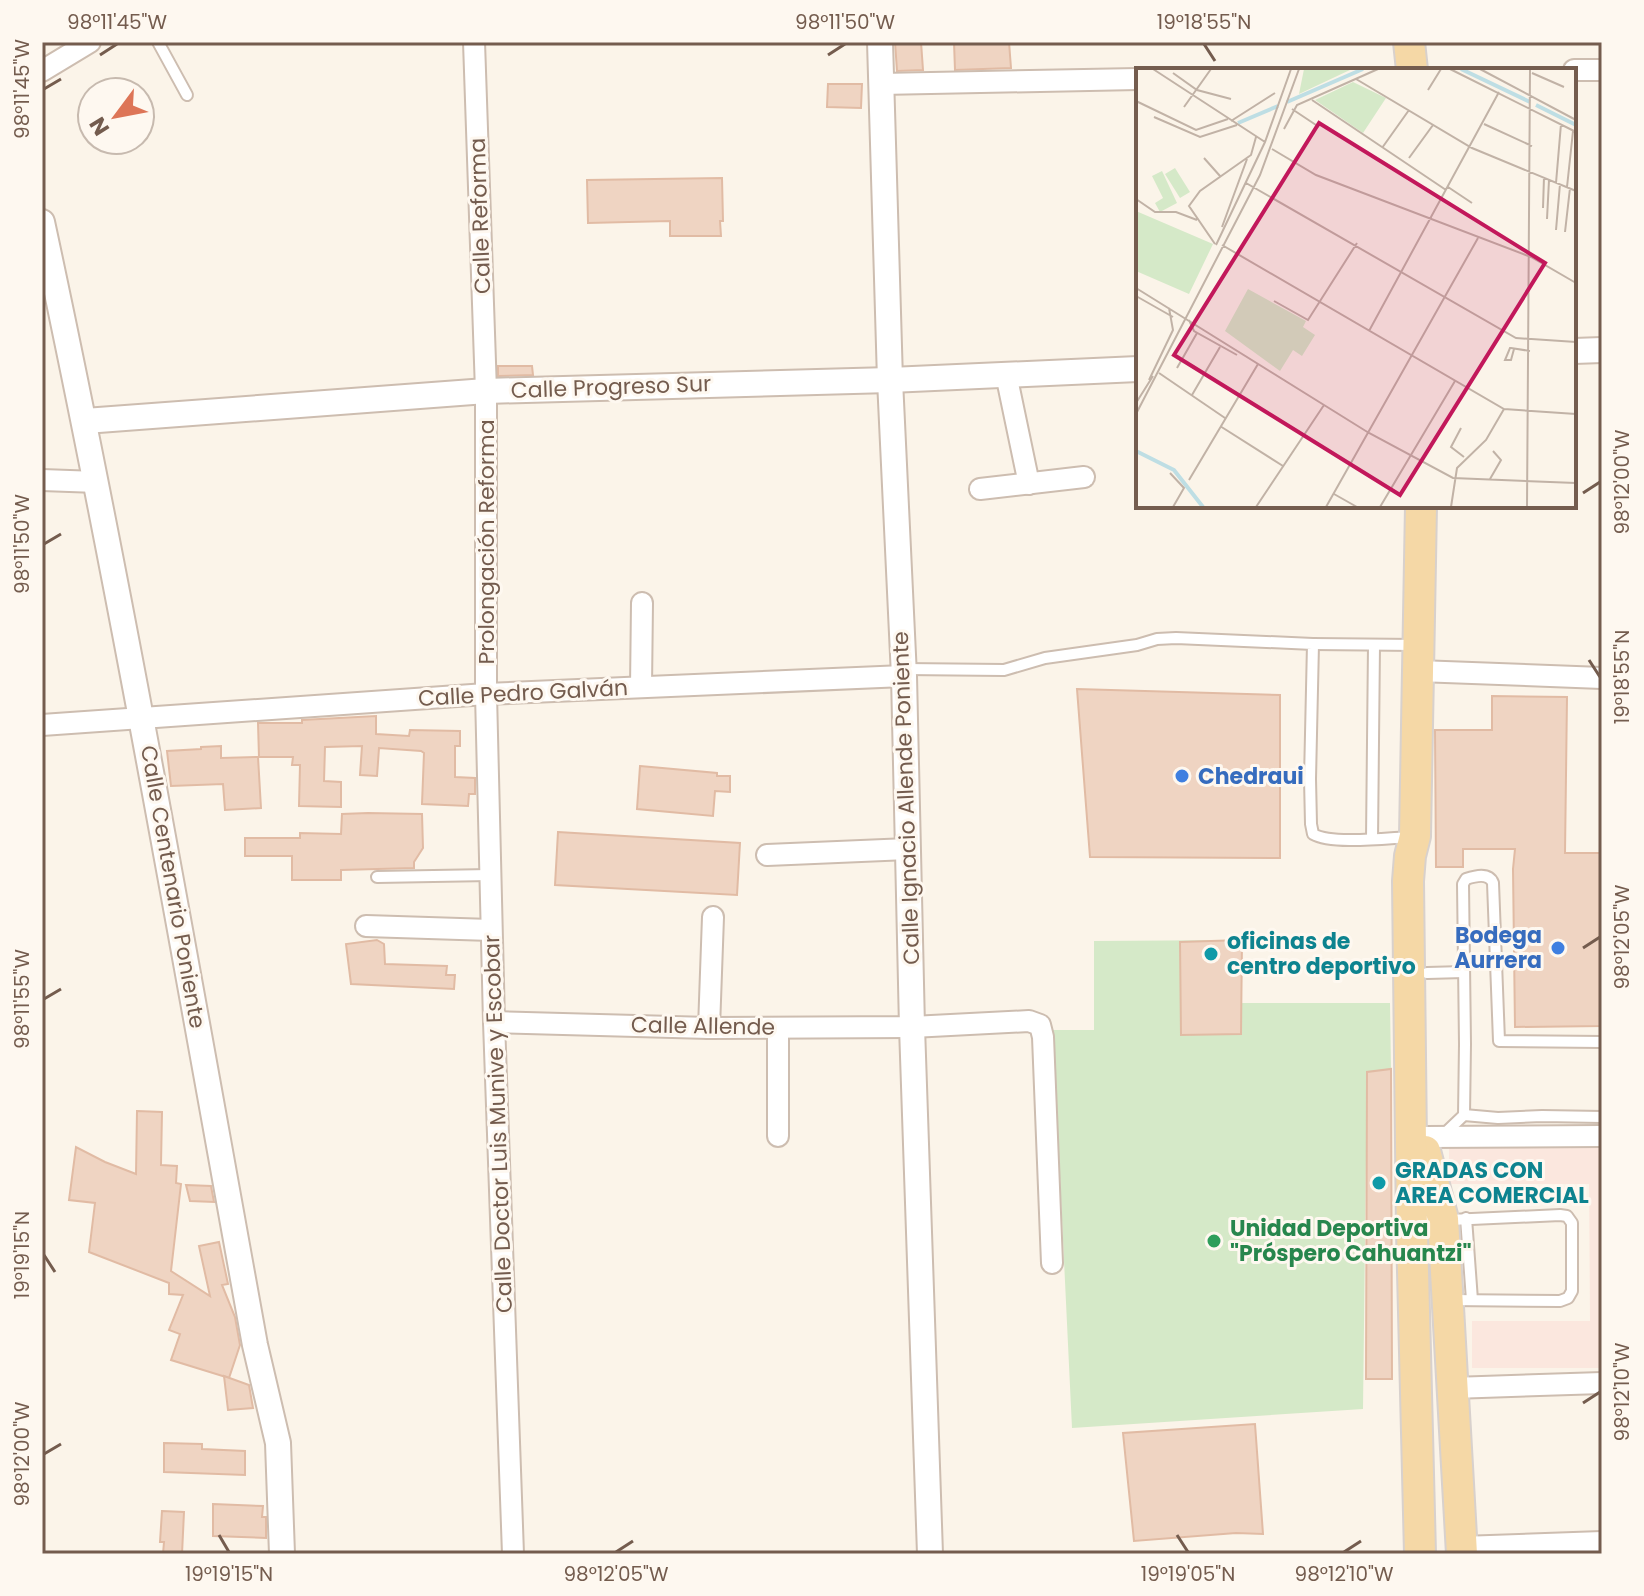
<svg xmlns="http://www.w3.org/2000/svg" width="1644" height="1596" viewBox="0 0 1644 1596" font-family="Poppins,sans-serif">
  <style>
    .commercial { fill: #fbe7de }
    .green { fill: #d5e9c8 }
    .building { fill: #efd4c2; stroke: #e1bba4; stroke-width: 2 }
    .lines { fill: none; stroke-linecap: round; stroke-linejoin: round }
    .service-casing { stroke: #cdbdb0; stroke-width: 14 }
    .minor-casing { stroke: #cdbdb0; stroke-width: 24 }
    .tertiary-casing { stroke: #cdbdb0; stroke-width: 28 }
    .primary-casing { stroke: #d8d1cd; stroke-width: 34 }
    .service { stroke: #fff; stroke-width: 10 }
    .minor { stroke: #fff; stroke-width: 20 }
    .tertiary { stroke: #fff; stroke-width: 24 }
    .primary { stroke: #f5d8a6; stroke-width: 30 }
    .ticks { fill: none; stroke: #745c4e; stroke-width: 3 }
    .shop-dot { fill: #3f7fe0; stroke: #fef8f0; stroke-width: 3 }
    .culture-dot { fill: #0f9aa8; stroke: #fef8f0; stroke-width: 3 }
    .leisure-dot { fill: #2e9e5b; stroke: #fef8f0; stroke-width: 3 }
    .labels { text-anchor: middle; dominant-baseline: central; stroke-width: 6; stroke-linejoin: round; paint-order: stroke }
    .street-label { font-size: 22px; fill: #745c4e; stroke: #fef8f0 }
    .shop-label { font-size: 22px; font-weight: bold; fill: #366cbe; stroke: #fef8f0; text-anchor: start }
    .culture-label { font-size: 22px; font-weight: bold; fill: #0d838f; stroke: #fef8f0; text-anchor: start }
    .leisure-label { font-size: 22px; font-weight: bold; fill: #27864d; stroke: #fef8f0; text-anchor: start }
    .inset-river { fill: none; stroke: #bedee4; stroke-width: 4 }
    .inset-road { fill: none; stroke: #c1b2a6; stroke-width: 2 }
    .view { fill: #c2185b; fill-opacity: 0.15; stroke: #c2185b; stroke-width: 4 }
    .inset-edge { fill: none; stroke: #745c4e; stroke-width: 4 }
    .neatline { fill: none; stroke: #745c4e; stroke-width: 3 }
    .ticks-label { font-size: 20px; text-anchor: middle; fill: #745c4e }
  </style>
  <rect width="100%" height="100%" fill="#fbf4e9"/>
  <polygon class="commercial" points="1449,1145 1602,1145 1602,1368 1472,1368 1472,1321 1590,1321 1589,1184 1449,1184"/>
  <polygon class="green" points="1242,940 1242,1003 1390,1003 1391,1069 1367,1073 1363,1409 1072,1428 1053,1030 1094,1030 1094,941"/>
  <g class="building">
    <polygon points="895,42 921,42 923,70 897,71"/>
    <polygon points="954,42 1009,42 1011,68 955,70"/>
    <polygon points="828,84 862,84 861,108 827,107"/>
    <polygon points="722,178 723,221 720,221 721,236 670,236 670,221 588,223 587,180"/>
    <polygon points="498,366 532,366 533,375 498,376"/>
    <polygon points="1077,689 1280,695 1280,858 1090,857"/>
    <polygon points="1492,696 1567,697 1565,853 1602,853 1602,1026 1515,1027 1513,869 1515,849 1463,849 1463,867 1436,867 1435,730 1492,730"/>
    <polygon points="376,716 376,734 409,736 410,730 460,731 460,746 455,746 455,777 475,778 475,794 469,794 468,806 422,804 424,753 421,751 379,748 377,776 360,775 362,746 325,747 324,781 341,782 341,807 299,806 300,765 292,765 293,757 259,757 258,723 302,723 302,720"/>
    <polygon points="221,746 221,758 258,757 261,808 225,810 223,784 171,786 167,751 201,749 201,747"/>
    <polygon points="640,766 717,773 717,776 730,776 730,792 715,791 713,816 637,809"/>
    <polygon points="368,813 422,814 423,848 414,862 414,868 341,870 341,880 292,880 292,856 245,856 245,838 300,838 300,833 341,834 342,814"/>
    <polygon points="558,832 740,843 737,895 555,885"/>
    <polygon points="377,940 384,944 385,964 447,966 446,975 455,975 454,989 351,984 346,944"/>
    <polygon points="1242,940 1241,1034 1181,1035 1180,942"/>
    <polygon points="1391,1069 1392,1379 1366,1379 1367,1072"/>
    <polygon points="137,1111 162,1112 161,1165 177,1166 176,1183 181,1184 171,1271 210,1296 199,1246 219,1242 228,1284 222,1285 235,1317 240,1345 229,1378 171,1360 180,1334 169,1330 183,1295 169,1294 169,1283 89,1252 95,1203 69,1200 76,1147 105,1162 136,1174"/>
    <polygon points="186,1185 211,1186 214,1202 190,1201"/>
    <polygon points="224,1376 249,1385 253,1408 228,1410"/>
    <polygon points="1255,1424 1263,1534 1236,1533 1134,1541 1123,1433"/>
    <polygon points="164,1443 202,1444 202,1449 245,1451 245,1475 164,1472"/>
    <polygon points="213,1504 263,1506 262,1517 266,1517 266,1538 213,1536"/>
    <polygon points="162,1511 184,1512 182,1554 163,1554 164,1542 160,1542"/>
  </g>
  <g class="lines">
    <g class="service-casing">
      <g id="service">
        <polyline points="158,42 187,95"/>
        <polyline points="1313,644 1416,645"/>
        <path d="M904,669l100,1 41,-12 92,-13 20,-6 19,-1 137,6 -3,135 1,45 2,10c19,11 75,4 98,3"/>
        <polyline points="1372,839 1374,645"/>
        <polyline points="377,877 490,875"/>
        <polyline points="1427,973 1464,972"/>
        <polyline points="1464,1115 1498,1118 1542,1116 1602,1117"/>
        <path d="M1443,1135l21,-20 1,-71 -2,-160 3,-5c9,-3 23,-7 27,4l6,158 103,1"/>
        <polyline points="1466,1218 1472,1300"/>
        <polyline points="1428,1221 1560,1215 1567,1216 1572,1223 1572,1291 1568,1298 1560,1301 1449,1300"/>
      </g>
    </g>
    <g class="minor-casing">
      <g id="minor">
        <polyline points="474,42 486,391 486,694 494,1022 513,1554"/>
        <polyline points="1574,70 1602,70"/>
        <polyline points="42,71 90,42"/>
        <polyline points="881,84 1138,79"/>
        <polyline points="1006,374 1029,484"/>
        <polyline points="42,480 97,482"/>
        <polyline points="980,489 1084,477"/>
        <polyline points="1418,671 1602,678"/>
        <polyline points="641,687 642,603"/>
        <polyline points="42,725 486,694 904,676"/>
        <polyline points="767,855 908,849"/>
        <polyline points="366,926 491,930"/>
        <polyline points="494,1022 709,1028 912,1027 1029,1021 1040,1025 1043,1037 1052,1263"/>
        <polyline points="709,1028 713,917"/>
        <polyline points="778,1136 778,1028"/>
        <polyline points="1426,1137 1602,1136"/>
        <polyline points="1452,1388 1602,1383"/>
        <polyline points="1461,1547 1602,1542"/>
      </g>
    </g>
    <g class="tertiary-casing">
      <g id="tertiary">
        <polyline points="880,42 890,380 904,676 912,1027 930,1554"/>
        <path d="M42,222c80,372 145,748 213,1123l23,98 4,111"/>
        <polyline points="1574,351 1602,350"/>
        <polyline points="85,421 486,391 890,380 1138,369"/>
      </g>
    </g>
    <g class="primary-casing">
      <g id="primary">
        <polyline points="1409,42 1412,70"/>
        <polyline points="1425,1151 1443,1219 1462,1554"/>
        <polyline points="1420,1554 1412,1231 1408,881 1410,856 1415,836 1421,506"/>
      </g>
    </g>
    <use href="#service" class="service"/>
    <use href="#minor" class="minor"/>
    <use href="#tertiary" class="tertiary"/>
    <use href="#primary" class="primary"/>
  </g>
  <path class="ticks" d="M1204,44l11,17M100,55l17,-11M828,55l17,-11M44,89l17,-10M1583,493l17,-11M44,544l17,-10M1589,660l11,17M1583,948l17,-11M44,999l17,-10M44,1255l11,17M1583,1403l17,-11M44,1454l17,-10M219,1535l10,17M1177,1535l11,17M616,1552l17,-11M1344,1552l17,-11"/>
  <g class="shop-dot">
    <circle cx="1182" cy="776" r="8"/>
    <circle cx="1558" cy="948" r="8"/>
  </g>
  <g class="culture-dot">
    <circle cx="1211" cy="954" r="8"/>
    <circle cx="1379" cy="1183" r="8"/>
  </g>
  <circle class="leisure-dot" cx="1214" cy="1241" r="8"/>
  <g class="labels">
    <g class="street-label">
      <text transform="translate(480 216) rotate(-92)">Calle Reforma</text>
      <text transform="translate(611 387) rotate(-2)">Calle Progreso Sur</text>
      <text transform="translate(486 542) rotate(-90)">Prolongación Reforma</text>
      <text transform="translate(523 693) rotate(-3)">Calle Pedro Galván</text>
      <text transform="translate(906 798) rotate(-92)">Calle Ignacio Allende Poniente</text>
      <text transform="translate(173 887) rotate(80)">Calle Centenario Poniente</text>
      <text transform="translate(703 1026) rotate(1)">Calle Allende</text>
      <text transform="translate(498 1124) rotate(-92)">Calle Doctor Luis Munive y Escobar</text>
    </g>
    <g class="shop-label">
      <text x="1198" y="776">Chedraui</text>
      <text x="1542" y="935" text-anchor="end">Bodega<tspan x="1542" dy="25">Aurrera</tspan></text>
    </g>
    <g class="culture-label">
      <text x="1227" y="941">oficinas de<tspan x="1227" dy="25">centro deportivo</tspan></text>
      <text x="1395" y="1170">GRADAS CON<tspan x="1395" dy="25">AREA COMERCIAL</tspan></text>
    </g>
    <g class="leisure-label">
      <text x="1230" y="1228">Unidad Deportiva<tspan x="1230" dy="25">"Próspero Cahuantzi"</tspan></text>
    </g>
  </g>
  <g transform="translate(1136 68)">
    <rect width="440" height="440" fill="#fbf4e9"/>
    <path d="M168,1h48l-53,25zM217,14l33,16 -23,35 -48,-33zM39,100l15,24 -10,6 -15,-24zM26,103l15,32 -17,9 -5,-9 8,-5 -11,-22zM0,143l77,33 -24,50 -53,-23zM112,221l58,32 -3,6 12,8 -13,21 -9,-6 -13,21 -55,-40z" fill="#d5e9c8"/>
    <path class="inset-river" d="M325,1l69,33M151,34l76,-33M400,37l40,20M102,55l40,-17M0,383l38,19 29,37"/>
    <path class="inset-road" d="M17,1l112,73M314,1l126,63M344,1l96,51M37,5l24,17 34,9M396,5l32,14M220,11l116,69 104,43M292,22l13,-21M176,32l134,90M0,33l60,29 32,-11M48,39l27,-38M156,41l27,18M18,49l46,20 37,-12M95,53l44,-28M348,56l48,22M148,61l13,-24 81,-36M246,80l27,-38M136,81l44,26 215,82 45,26M68,90l16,18M273,90l24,-33M110,115l270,155 60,4M420,115l5,-59M312,119l24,16M431,119l6,-56M0,131l19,13h21l21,8M407,140l1,-31M411,151l2,-39M86,159l25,-68M420,162l4,-46M429,164l5,-44M79,176l-26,-38 11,-15 51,-36 5,-18M80,177l49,-103 26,-73M86,177l282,164 72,5M0,220l233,145 84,45 123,5M0,228l37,21M138,233l34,19 49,-77M53,252l5,11 43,24M233,263l130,-239M378,281l-3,11h-6l5,-12h1l19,3M41,300l20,-35M23,305l66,45M13,312l24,-50 -4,-22M56,327l28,-48M0,335l17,-27M0,346l124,-239 39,-106M84,358l63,40M325,360l-10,19 13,10M34,405l14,15 -11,19M354,411l11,-19 -8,-9M53,412l69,-116M198,426l23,13M120,439l68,-102M190,439l152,-269M244,439l75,-126M315,439l6,-39 29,-28 18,-31M391,439l3,-438"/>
    <path class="view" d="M183,55l226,140 -145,232 -226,-140z"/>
    <rect width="440" height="440" class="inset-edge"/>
  </g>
  <rect width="1644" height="1596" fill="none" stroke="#fef8f0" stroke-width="88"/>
  <g transform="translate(116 116) rotate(238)"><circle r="38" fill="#fef8f0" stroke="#c7baaf" stroke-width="2"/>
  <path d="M0-6L14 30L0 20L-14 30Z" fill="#dd7557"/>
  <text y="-12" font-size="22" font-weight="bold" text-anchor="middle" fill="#745c4e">N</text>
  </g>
  <rect x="44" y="44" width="1556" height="1508" class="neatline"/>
  <g class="ticks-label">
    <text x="117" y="29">98°11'45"W</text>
    <text x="845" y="29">98°11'50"W</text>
    <text x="1204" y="29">19°18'55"N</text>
    <text transform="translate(22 89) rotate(-90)" y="7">98°11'45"W</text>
    <text transform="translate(1622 482) rotate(-90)" y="7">98°12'00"W</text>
    <text transform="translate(22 544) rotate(-90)" y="7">98°11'50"W</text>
    <text transform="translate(1622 677) rotate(-90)" y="7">19°18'55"N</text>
    <text transform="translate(1622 937) rotate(-90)" y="7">98°12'05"W</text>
    <text transform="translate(22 999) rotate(-90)" y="7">98°11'55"W</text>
    <text transform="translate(22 1255) rotate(-90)" y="7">19°19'15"N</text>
    <text transform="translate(1622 1392) rotate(-90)" y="7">98°12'10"W</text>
    <text transform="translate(22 1454) rotate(-90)" y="7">98°12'00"W</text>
    <text x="229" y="1581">19°19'15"N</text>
    <text x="616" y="1581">98°12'05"W</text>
    <text x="1188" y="1581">19°19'05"N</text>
    <text x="1344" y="1581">98°12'10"W</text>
  </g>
</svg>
